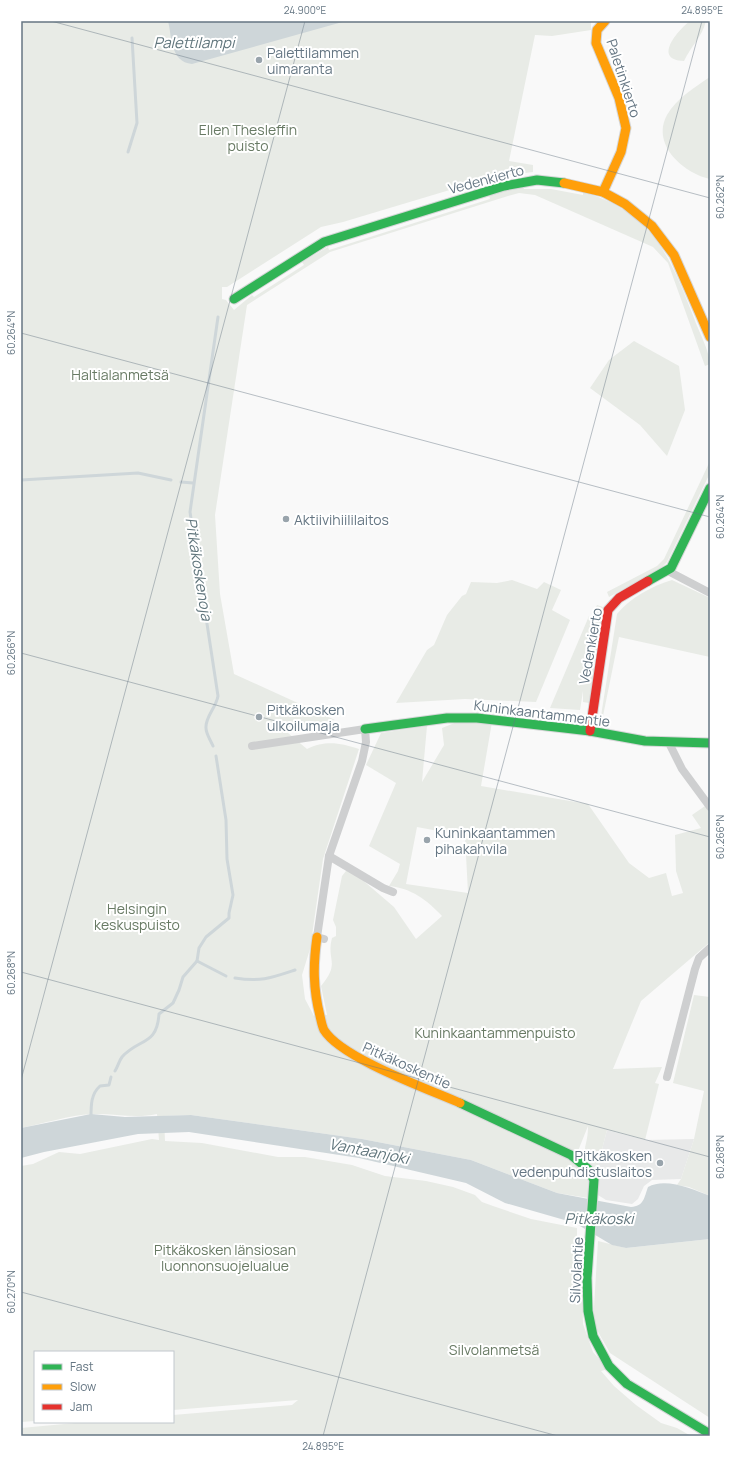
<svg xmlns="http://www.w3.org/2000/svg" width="731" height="1457" viewBox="0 0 731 1457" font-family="Manrope,sans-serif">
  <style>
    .built { fill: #e8e9e9 }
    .green { fill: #e8ebe6; fill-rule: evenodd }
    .water { fill: #ced6d9 }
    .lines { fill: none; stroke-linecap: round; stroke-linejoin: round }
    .stream { stroke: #ced6d9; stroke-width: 3 }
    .fast-casing { stroke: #d5d6d7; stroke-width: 11 }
    .slow-casing { stroke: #d5d6d7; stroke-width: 11 }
    .jam-casing { stroke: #d5d6d7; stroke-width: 11 }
    .street { stroke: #cecfd0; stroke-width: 8 }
    .fast { stroke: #30b455; stroke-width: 9 }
    .slow { stroke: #ff9f0a; stroke-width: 9 }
    .jam { stroke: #e5322d; stroke-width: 9 }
    .ticks { fill: none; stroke: #657683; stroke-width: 1; stroke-opacity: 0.45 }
    .poi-dot { fill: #99a4ac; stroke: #fff; stroke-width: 1.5 }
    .labels { text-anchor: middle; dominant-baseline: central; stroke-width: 4; stroke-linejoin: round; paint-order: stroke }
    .poi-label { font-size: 14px; fill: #657683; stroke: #fff; text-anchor: start }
    .street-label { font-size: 14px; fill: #657683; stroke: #fff }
    .park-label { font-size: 14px; fill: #687a64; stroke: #fff }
    .water-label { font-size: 15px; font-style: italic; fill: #60757c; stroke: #fff }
    .neatline { fill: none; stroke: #657683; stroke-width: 1.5 }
    .ticks-label { font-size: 10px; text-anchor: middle; fill: #657683 }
  </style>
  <rect width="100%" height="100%" fill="#f9f9f9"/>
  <polygon class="built" points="607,1130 645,1140 694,1139 681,1179 652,1180 644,1186 638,1199 632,1204 606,1200 598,1195 596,1173"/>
  <g class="green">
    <path d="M21,21h570v9l-39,6 -17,-1 -26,126 24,4v7l-40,5 -150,45 -22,5 -94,60h-5v12l4,1 8,10 18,-15 2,2 50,-32 -2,-3 26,-15 1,3 161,-51 -1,-4 34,-9 1,3h27l32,6v-3c70,20 87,65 111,126 4,12 16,34 16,46l-5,2 -37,-103 -15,-16 -118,-52 -16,-2 -11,3 -178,56 -83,53 -32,210 5,79 14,80 101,46 -53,8 25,21c19,-9 33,-6 52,0l-36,110 -13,90 -8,26 3,24 9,17 13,-1 -6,-29c20,-24 5,-25 11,-48l4,-2v-9l-3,-7 9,-44 4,-5h6l42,36 22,32 26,-23c-15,-16 -31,-28 -53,-30l9,-15 2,-7 -31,-18 27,-63 -30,-18 15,-32 46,-7 -5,56 22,-37 -2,-17 15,-6h35l-11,64 107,18 41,59 20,15 17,-5 6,23 11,-3 -7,-22 -1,-36 26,-7 -9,-13 13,-9 5,6v130l-69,59 -28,68 49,-2 -7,16 4,1 -14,56 -38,-10 -11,43c-19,-24 -8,-22 -8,-47l-14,35 15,13 -1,24 -31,-5 -86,-33 -109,-21 -171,-24 -27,1 1,25 37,2 76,14h27l47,8 33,11 41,5 27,6 22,8 7,7 11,4 38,13 46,9v9l4,1 -3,44h4l1,42 10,28 15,17 -7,2 13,15 22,19 25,18 16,5 14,8h-670v-8l65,-6h87v-7l119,-10 6,-5 -125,10v-58h-138v69l-14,1v-256l12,-2 26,-12 21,2 72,-15 7,1 -2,-26c-23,5 -43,-1 -65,0 -22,1 -50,10 -71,14zM417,827l48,9 3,57 -62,-9z"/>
    <path d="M690,21h16c-4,16 -15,25 -22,40 -32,-1 -6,-31 6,-40z"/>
    <path d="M710,77v102c-27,-6 -59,-35 -43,-64 9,-16 28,-28 43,-38z"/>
    <polygon points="634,341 679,366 685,410 667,456 640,425 590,388 609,360"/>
    <polygon points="710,461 710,473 667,562 660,569 609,597 607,592 657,566 664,559"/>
    <polygon points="512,580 537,589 544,582 561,590 552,610 570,620 536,702 465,699 396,703 427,650 434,645 447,615 462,596 466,594 471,582 497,583"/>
    <path d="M672,580l38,18v59l-91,-20 -16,79h-2l16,-102c13,-16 35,-28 55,-34z"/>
    <polygon points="597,605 603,607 589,703 583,702 583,691 580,710 550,708 589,616 592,617"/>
    <polygon points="694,995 710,997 710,1196 689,1187 677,1185 681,1179 694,1139 704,1091 673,1083"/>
    <polygon points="710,1239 710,1418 610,1353 593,1323 598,1241 626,1248"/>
  </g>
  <g class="water">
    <path d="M168,21h178l-154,43c-22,-2 -20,-28 -24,-43z"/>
    <path d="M91,1114l34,3 66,-2 171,24 109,21 86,33 74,14c13,-1 13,-9 17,-20 17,-10 45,2 62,9v43l-84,9 -14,-3 -37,-22 -70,-20 -39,-20 -107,-25 -170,-26 -51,2 -94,18 -23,6v-30z"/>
  </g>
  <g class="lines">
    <g class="stream">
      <polyline points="128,152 137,123 132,38"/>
      <polyline points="21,480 138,473 171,480"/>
      <polyline points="181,482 193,483"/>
      <path d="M213,746c-2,-5 -7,-12 -7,-18 -1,-11 10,-20 12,-32l-28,-184 28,-195"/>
      <polyline points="197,961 226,976"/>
      <path d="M235,978c26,4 36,0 60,-8"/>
      <path d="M115,1071c3,-5 4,-10 7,-14 17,-19 35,-11 37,-43l14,-11 6,-13 4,-13 14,-16 2,-13 7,-11 23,-19v-5l4,-18 -6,-36 -1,-39 -10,-64"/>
      <path d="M91,1117c0,-12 0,-23 9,-31l9,-1 2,-8"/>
    </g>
    <g class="fast-casing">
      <g id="fast">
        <polyline points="234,299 324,242 504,186 537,180 564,183"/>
        <polyline points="648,581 671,568 710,488"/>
        <polyline points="365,729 447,718 477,718 590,731 645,741 710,743"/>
        <polyline points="460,1103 571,1155 588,1169 594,1180 587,1278 588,1311 593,1336 609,1366 627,1384 710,1434"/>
      </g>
    </g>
    <g class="slow-casing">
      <g id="slow">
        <polyline points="564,183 603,192 625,204 652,226 674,255 710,337"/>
        <polyline points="603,192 621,152 626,128 619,98 596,43 597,30 605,21"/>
        <path d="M317,937c-4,28 -4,51 3,79 1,4 2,10 4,14 17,28 104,59 136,73"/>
      </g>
    </g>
    <g class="jam-casing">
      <polyline id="jam" points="590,731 608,610 619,598 648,581"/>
    </g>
    <g class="street">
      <polyline points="668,571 710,593"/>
      <polyline points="669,743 682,769 710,807"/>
      <polyline points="252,746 365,729 366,742 362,761 329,856 317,937 324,939"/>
      <polyline points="329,856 383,888 393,892"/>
      <polyline points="667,1077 695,969 699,958 710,948"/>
    </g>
    <use href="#fast" class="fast"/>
    <use href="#slow" class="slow"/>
    <use href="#jam" class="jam"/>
  </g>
  <path class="ticks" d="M51,21l659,177M21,333l689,184M21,653l689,184M21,972l689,185M21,1080l284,-1059M21,1292l537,144M323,1436l379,-1415"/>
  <g class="poi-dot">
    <circle cx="259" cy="60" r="4"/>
    <circle cx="286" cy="519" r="4"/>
    <circle cx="259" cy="717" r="4"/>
    <circle cx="427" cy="840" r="4"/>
    <circle cx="660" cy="1163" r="4"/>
  </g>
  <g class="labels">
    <g class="poi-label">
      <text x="267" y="52">Palettilammen<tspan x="267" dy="16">uimaranta</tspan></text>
      <text x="294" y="519">Aktiivihiililaitos</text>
      <text x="267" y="709">Pitkäkosken<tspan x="267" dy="16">ulkoilumaja</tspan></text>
      <text x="435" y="832">Kuninkaantammen<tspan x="435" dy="16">pihakahvila</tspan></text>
      <text x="652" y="1155" text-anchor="end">Pitkäkosken<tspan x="652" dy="16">vedenpuhdistuslaitos</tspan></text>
    </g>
    <g class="street-label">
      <text transform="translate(624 78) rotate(72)">Paletinkierto</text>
      <text transform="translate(486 179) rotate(-15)">Vedenkierto</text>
      <text transform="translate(590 646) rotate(-80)">Vedenkierto</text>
      <text transform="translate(542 713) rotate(7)">Kuninkaantammentie</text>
      <text transform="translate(407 1065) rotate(24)">Pitkäkoskentie</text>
      <text transform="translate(576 1270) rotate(-87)">Silvolantie</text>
    </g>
    <g class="park-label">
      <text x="248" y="129">Ellen Thesleffin<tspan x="248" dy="16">puisto</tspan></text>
      <text x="120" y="374">Haltialanmetsä</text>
      <text x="137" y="908">Helsingin<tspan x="137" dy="16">keskuspuisto</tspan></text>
      <text x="495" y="1032">Kuninkaantammenpuisto</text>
      <text x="225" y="1249">Pitkäkosken länsiosan<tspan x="225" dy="16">luonnonsuojelualue</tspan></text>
      <text x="494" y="1349">Silvolanmetsä</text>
    </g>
    <g class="water-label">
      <text x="194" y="42">Palettilampi</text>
      <text transform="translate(199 569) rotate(81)">Pitkäkoskenoja</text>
      <text transform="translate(369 1151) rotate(11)">Vantaanjoki</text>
      <text x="599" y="1218">Pitkäkoski</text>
    </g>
  </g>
  <rect width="731" height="1457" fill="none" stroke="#ffffff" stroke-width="44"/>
  <rect x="34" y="1351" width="140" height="72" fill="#ffffff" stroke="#c1c8cd"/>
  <rect x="42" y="1364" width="20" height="6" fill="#30b455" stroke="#c1c8cd"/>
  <text x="70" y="1371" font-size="12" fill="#657683">Fast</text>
  <rect x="42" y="1384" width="20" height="6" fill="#ff9f0a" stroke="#c1c8cd"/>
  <text x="70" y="1391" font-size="12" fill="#657683">Slow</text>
  <rect x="42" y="1404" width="20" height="6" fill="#e5322d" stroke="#c1c8cd"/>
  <text x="70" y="1411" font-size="12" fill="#657683">Jam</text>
  <rect x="22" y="22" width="687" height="1413" class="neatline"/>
  <g class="ticks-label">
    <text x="305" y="14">24.900°E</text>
    <text x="702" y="14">24.895°E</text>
    <text transform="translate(720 197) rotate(-90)" y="4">60.262°N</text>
    <text transform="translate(11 333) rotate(-90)" y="4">60.264°N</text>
    <text transform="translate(720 517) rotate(-90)" y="4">60.264°N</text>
    <text transform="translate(11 653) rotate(-90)" y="4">60.266°N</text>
    <text transform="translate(720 837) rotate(-90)" y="4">60.266°N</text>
    <text transform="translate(11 973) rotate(-90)" y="4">60.268°N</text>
    <text transform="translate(720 1157) rotate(-90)" y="4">60.268°N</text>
    <text transform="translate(11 1292) rotate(-90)" y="4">60.270°N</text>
    <text x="323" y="1450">24.895°E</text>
  </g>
</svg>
